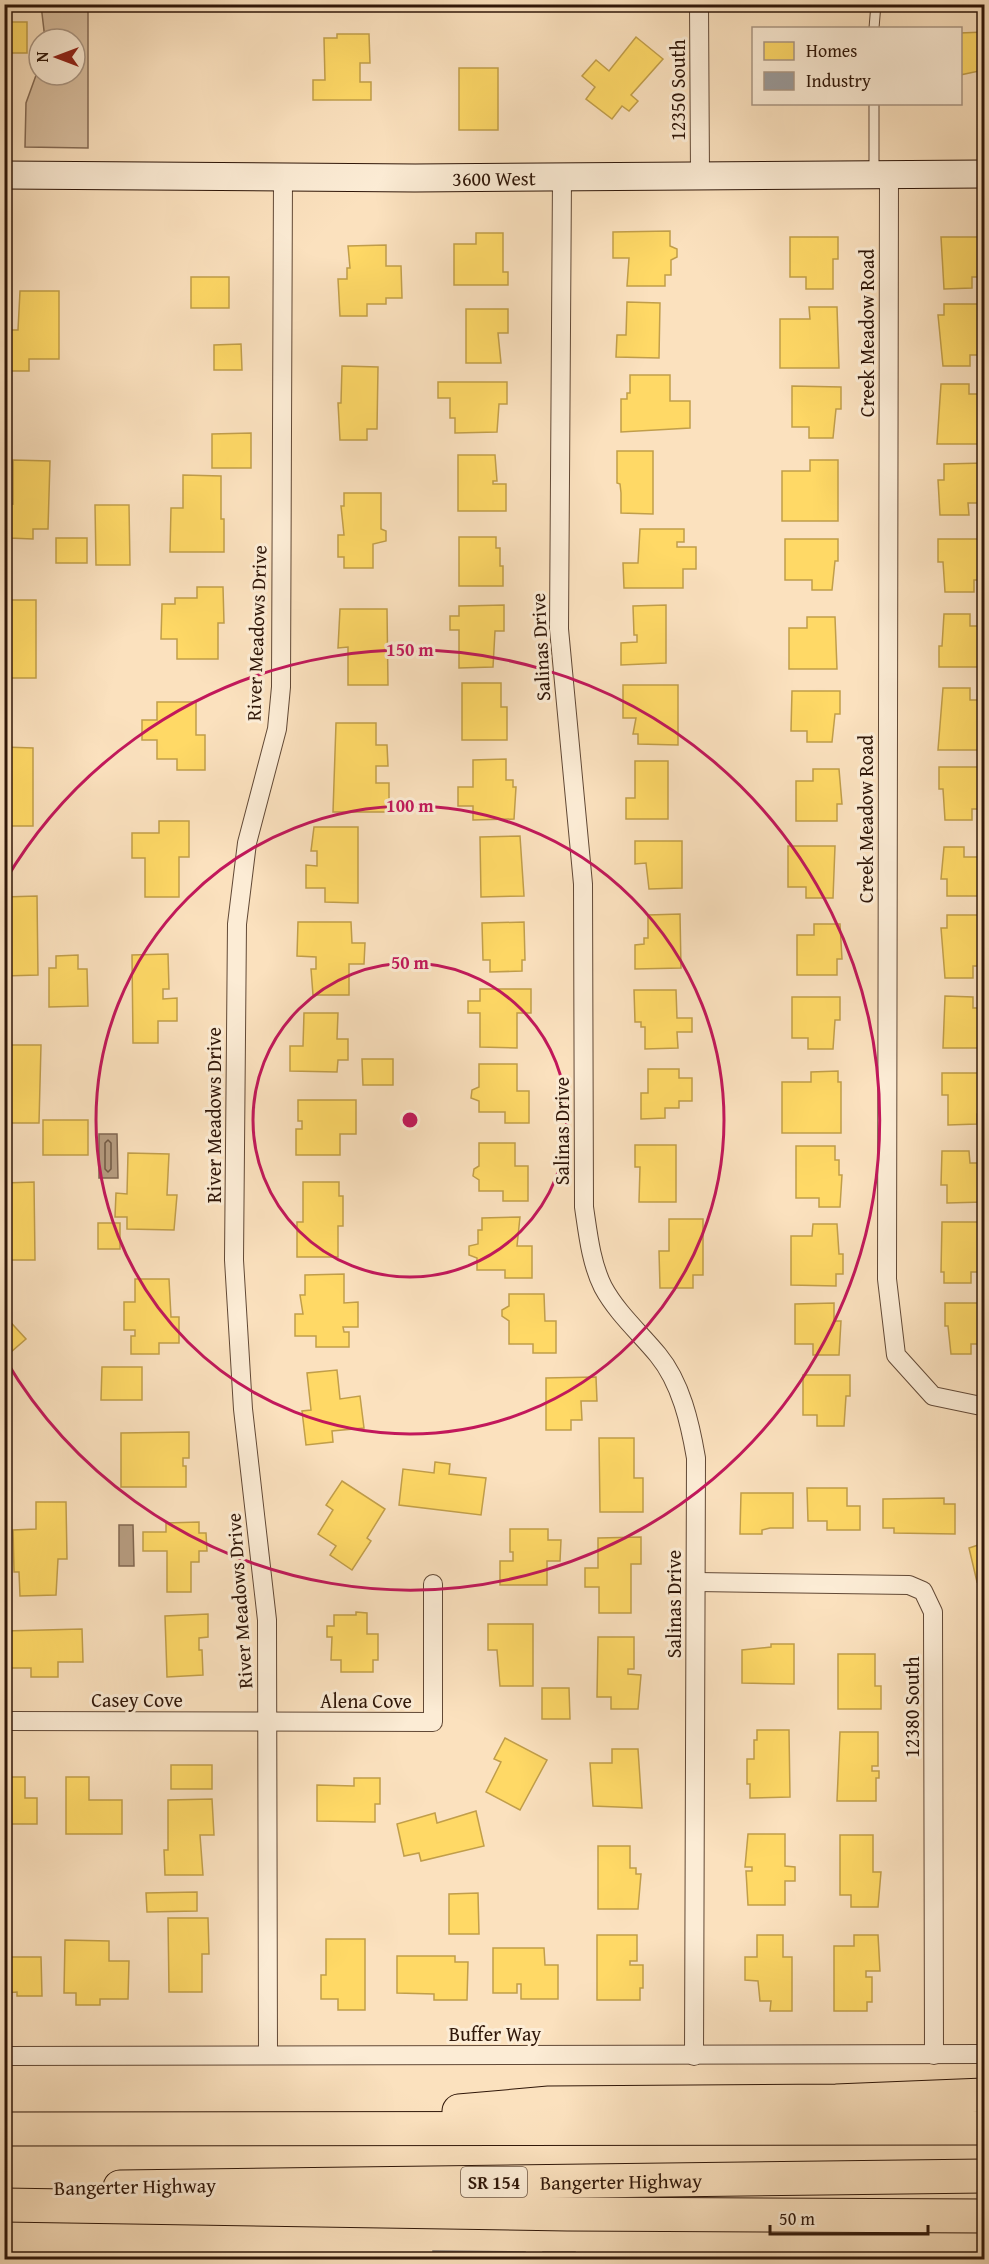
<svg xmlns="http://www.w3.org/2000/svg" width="989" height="2264" viewBox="0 0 989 2264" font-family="'Gentium Book Plus',serif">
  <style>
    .green { fill: #d8be9f; stroke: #846a54; stroke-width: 1.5 }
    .water { fill: #b69c80; stroke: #806650; stroke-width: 1.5 }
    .homes { fill: #ffd966; stroke: #c19e4a; stroke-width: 1.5 }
    .industry { fill: #999; stroke: #79726e; stroke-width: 1.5 }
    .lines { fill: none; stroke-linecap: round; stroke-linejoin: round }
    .shore { stroke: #725944; stroke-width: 1.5 }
    .service-casing { stroke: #624936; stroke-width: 11 }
    .minor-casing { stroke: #624936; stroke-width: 20 }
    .secondary-casing { stroke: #2f1608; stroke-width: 29 }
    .motorway-casing { stroke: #2f1608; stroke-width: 35 }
    .service { stroke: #fcecd5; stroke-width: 9 }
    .minor { stroke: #fcecd5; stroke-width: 18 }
    .secondary { stroke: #fcecd5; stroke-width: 27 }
    .motorway { stroke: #fbe1be; stroke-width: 33 }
    .ring { fill: none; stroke: #c2185b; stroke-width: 3 }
    .labels { text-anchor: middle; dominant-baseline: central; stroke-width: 6; stroke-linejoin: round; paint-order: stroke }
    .shield { fill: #fcecd5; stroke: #6c5646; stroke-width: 1.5 }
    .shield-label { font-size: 18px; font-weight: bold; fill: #2f1608 }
    .street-label { font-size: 20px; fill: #2f1608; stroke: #fcecd5 }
    .centre { fill: #c2185b; stroke: #fcecd5; stroke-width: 3 }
    .ring-label { font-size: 18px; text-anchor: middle; font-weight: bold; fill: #c2185b; stroke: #fcecd5; stroke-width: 6; stroke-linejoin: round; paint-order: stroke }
  </style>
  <rect width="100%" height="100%" fill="#fbe1be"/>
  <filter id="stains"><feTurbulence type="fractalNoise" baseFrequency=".00333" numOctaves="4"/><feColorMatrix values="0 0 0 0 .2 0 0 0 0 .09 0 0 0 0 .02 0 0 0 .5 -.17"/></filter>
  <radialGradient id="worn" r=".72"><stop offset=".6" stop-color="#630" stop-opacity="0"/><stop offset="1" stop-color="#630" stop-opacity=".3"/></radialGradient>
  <polygon class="green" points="41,5 88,5 88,148 25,147 26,103 39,67 39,75 75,75 75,39 45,39"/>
  <g class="water">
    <polygon points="99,1134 117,1134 118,1178 99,1178"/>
    <polygon points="119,1525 133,1525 134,1566 119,1566"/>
  </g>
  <g class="homes">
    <rect x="4" y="22" width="23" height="31"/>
    <polygon points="984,32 984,70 960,75 960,33"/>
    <polygon points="337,34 369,34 370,63 360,63 360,82 371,82 371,100 313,100 313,80 325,80 324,38 337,38"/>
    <polygon points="636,37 663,59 631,95 638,101 629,111 622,106 612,119 586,99 595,87 582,76 596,60 609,71"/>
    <rect x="459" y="68" width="39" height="62"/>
    <polygon points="670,231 670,246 677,249 677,257 671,260 671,275 665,275 665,286 627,286 629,258 613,258 613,232"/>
    <polygon points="476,233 503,233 503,272 508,272 508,285 454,285 454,244 476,244"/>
    <polygon points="790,237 838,237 838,259 833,259 833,289 806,289 806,277 790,277"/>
    <polygon points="941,237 984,237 984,277 972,277 972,288 944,289"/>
    <polygon points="386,245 386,266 401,266 402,298 386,298 386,304 367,304 367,316 340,316 338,279 347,279 347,268 350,268 348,246"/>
    <rect x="191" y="277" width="38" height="31"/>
    <polygon points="20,291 59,291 59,359 29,359 29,371 4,371 4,330 18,330"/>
    <polygon points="627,302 660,303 659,358 616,357 617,335 626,335"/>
    <polygon points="944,304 984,304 984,355 970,355 970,366 943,366 938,315 944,315"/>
    <polygon points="809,307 837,307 839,368 780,368 780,319 810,319"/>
    <polygon points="466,309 508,309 508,333 498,333 501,363 466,363"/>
    <polygon points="241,344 242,370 214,370 214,345"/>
    <polygon points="342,366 378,367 377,429 367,429 367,440 340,440 338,403 341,403"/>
    <polygon points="630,375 670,375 670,401 690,401 690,428 621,432 621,399 627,399 627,393 630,393"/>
    <polygon points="438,382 507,382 507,404 499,404 497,432 455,433 455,418 450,418 450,398 438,398"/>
    <polygon points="941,384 969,384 969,394 984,394 984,444 937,444"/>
    <polygon points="792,386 841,387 841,409 836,409 833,438 809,438 809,427 792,427"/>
    <polygon points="251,433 251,468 212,468 212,434"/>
    <polygon points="617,451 653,451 653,514 621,513 621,493 620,484 617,483"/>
    <polygon points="458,455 495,455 497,481 493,481 493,484 506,484 506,511 458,511"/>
    <polygon points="13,460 50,461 48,529 33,529 33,539 9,538 8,503 13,504"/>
    <polygon points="810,460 838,460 838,521 782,521 782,471 810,471"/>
    <polygon points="984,463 984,503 968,503 969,515 940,515 938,480 944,480 944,464"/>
    <polygon points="183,475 221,476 221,519 224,519 224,552 170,552 171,508 183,508"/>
    <polygon points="344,493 381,493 381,529 386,531 386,541 373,544 373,568 344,568 344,557 338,557 338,535 344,535 341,506 344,506"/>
    <polygon points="95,505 129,505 130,565 96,565"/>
    <polygon points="640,529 684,529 684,542 677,542 677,547 696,547 696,569 683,569 683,588 624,588 623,563 638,563"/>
    <polygon points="459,537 496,537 496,548 500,548 500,566 503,566 503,586 459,586"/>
    <rect x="56" y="538" width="31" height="25"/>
    <polygon points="785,539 838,539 838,561 835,561 832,590 812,590 812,580 785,580"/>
    <polygon points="938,539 984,539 984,580 974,580 974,592 945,592 943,562 938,562"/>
    <polygon points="197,587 223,587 224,623 218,623 218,659 177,659 177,639 161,639 162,604 175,604 175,598 197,598"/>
    <rect x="4" y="600" width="32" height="78"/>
    <polygon points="504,605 504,631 495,631 493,667 459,668 459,630 450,630 450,616 459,616 459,606"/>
    <polygon points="666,605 666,663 621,665 621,643 637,642 637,635 634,635 633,606"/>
    <polygon points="340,609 387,609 388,685 348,685 348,647 338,648"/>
    <polygon points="944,614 970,614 970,626 984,626 984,667 939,667 939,646 942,646"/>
    <polygon points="807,617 835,617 837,669 789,669 789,628 807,628"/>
    <polygon points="462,683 501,683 501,707 507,707 507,740 462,740"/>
    <polygon points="623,685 678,685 678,745 638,744 638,734 633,734 636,718 623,718"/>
    <polygon points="943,688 970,688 970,700 984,700 984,750 938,750"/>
    <polygon points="792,691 840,691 840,714 835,714 832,742 807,742 807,731 791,731"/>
    <polygon points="157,702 196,702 196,735 205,735 205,770 177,770 177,759 157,759 157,740 142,740 142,720 157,720"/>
    <polygon points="336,723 376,723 376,745 387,745 388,766 376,766 376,783 389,783 389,812 333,812"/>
    <polygon points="4,747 33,748 33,826 4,826"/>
    <polygon points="506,759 506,780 513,780 513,787 516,787 514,819 473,820 473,806 458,806 458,787 473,787 473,760"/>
    <polygon points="635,761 668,761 668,819 626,819 626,798 635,798"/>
    <polygon points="939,767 984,767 984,809 972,809 972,820 945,820 943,789 939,789"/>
    <polygon points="813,769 839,769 842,804 837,804 837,821 796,821 796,781 813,781"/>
    <polygon points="159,821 189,821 189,857 179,857 179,897 145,897 145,858 132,858 132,833 159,833"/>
    <polygon points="314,827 358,827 358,903 325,902 325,888 306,888 306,865 317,866 317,851 311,851"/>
    <polygon points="520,836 524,896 481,897 480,837"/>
    <polygon points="635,841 682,841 682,888 649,889 646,863 635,864"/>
    <polygon points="788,846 835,846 833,898 806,898 806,887 788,887"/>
    <polygon points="944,847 964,847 964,857 984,857 984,896 947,896 947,879 941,879"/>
    <polygon points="37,896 38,975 4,976 4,897"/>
    <polygon points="680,914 681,968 635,969 635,945 644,944 644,938 648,938 648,915"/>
    <polygon points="947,915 984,915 984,966 973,966 973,978 945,978 941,928 947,928"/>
    <polygon points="298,922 351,922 352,943 365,943 364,964 349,964 349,995 313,995 311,969 316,969 316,957 297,956"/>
    <polygon points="524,922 525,960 522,960 522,971 490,972 490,960 483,960 482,923"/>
    <polygon points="814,924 840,924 842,959 837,959 837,975 797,975 797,935 814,935"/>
    <polygon points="168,954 169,989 163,989 163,999 177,998 177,1021 158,1021 158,1043 133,1043 132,955"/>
    <polygon points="78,955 78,969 87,969 88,1006 49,1007 49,968 56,968 56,956"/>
    <polygon points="480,989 531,989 531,1013 517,1013 517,1048 480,1047 480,1013 468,1013 468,1001 480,1001"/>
    <polygon points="634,990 676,990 677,1018 692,1018 692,1032 677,1032 678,1048 645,1049 645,1027 641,1027 641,1022 635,1022"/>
    <polygon points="945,996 973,997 973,1008 984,1008 984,1048 943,1048"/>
    <polygon points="792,997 840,997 840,1020 835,1020 833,1049 808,1049 808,1038 792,1038"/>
    <polygon points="304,1013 338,1013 337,1039 348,1039 348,1060 338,1060 337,1072 290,1071 290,1046 303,1046"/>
    <polygon points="4,1045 41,1045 39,1123 4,1123"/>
    <polygon points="362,1059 393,1059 393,1085 363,1085"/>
    <polygon points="479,1064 517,1064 517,1091 529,1091 529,1123 505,1123 505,1112 479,1112 479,1101 471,1098 472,1090 479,1087"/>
    <polygon points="648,1069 679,1069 679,1078 692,1078 692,1101 679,1101 679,1108 665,1108 665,1118 641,1119 641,1093 648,1093"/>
    <polygon points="838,1071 838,1082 841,1082 841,1133 782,1133 782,1082 811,1082 811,1072"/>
    <polygon points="942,1073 984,1073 984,1114 977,1114 977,1124 948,1125 948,1095 942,1095"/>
    <polygon points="298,1100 356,1100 356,1134 340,1134 340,1155 296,1155 296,1129 302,1129 302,1121 298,1121"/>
    <rect x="43" y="1120" width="45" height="35"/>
    <polygon points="479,1143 515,1143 515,1166 528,1166 528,1201 503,1201 503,1191 479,1191 479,1180 473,1176 474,1169 479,1166"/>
    <polygon points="635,1145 676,1145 676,1202 639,1202 640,1167 635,1167"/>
    <polygon points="796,1146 835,1146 835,1160 839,1160 839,1175 842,1175 840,1207 819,1207 819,1198 796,1198"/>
    <polygon points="942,1151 969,1151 970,1163 984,1163 984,1202 947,1203 947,1185 941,1185"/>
    <polygon points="128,1153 169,1154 167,1195 177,1195 174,1230 127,1229 127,1217 115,1217 116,1193 127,1194"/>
    <polygon points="34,1182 35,1260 4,1260 4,1183"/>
    <polygon points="303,1182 339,1182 339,1196 343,1196 343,1226 338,1226 338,1257 297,1257 297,1222 303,1222"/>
    <polygon points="520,1217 517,1246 532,1246 532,1278 505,1278 505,1270 477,1270 477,1258 469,1255 469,1246 478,1244 478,1230 482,1230 482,1218"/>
    <polygon points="669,1219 703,1219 703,1275 693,1275 693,1288 660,1288 659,1251 669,1251"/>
    <polygon points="942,1222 984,1222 984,1272 971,1272 971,1283 944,1283 944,1272 941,1272"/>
    <rect x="98" y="1223" width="22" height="26"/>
    <polygon points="813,1224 837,1224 839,1254 843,1254 843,1274 836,1274 836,1286 791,1285 791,1236 812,1236"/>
    <polygon points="344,1274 344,1303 358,1302 358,1327 343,1327 344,1332 349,1332 349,1347 316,1347 316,1336 295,1336 295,1314 303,1314 300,1295 305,1295 305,1275"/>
    <polygon points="135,1279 169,1279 171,1317 179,1317 179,1343 159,1343 159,1354 131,1354 131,1336 135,1336 135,1330 124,1330 124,1302 135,1302"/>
    <polygon points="509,1294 544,1294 545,1321 556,1321 556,1353 533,1353 533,1344 509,1344 509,1321 502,1316 502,1310 509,1306"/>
    <polygon points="834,1303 834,1321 841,1321 839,1355 813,1355 813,1344 795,1344 795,1304"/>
    <polygon points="945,1303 984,1303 984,1344 971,1344 971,1354 951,1354 948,1326 945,1326"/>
    <polygon points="4,1315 26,1339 4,1358"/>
    <polygon points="102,1367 142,1367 142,1400 101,1400"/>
    <polygon points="337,1370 340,1399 360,1396 364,1428 332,1431 333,1442 306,1445 302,1411 311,1410 307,1373"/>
    <polygon points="803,1375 850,1375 850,1396 846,1396 844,1426 817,1426 817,1415 803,1415"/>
    <polygon points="596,1377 597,1401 581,1401 582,1420 571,1420 571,1430 546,1430 546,1378"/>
    <polygon points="189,1432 189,1458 183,1458 183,1466 186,1466 186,1487 121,1487 121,1433"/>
    <polygon points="599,1438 634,1438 634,1478 643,1478 643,1512 600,1512"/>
    <polygon points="435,1462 450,1464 449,1474 486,1478 481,1515 399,1505 403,1469 434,1473"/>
    <polygon points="342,1481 385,1509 367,1538 371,1541 352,1570 330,1555 336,1546 318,1534 333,1510 326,1505"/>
    <polygon points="807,1488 847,1488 847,1506 860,1506 860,1530 827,1530 827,1521 808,1521"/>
    <polygon points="741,1493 793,1493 793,1528 770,1528 762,1530 762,1534 740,1534"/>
    <polygon points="944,1498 944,1504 955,1504 955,1534 894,1533 894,1528 883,1528 883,1499"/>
    <polygon points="36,1502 66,1502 67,1559 58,1559 56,1595 20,1596 19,1572 14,1572 13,1530 36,1529"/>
    <polygon points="199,1522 199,1533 206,1533 207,1551 199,1551 199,1562 191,1562 191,1592 167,1592 167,1551 143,1551 143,1532 166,1532 166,1523"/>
    <polygon points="510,1529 548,1529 548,1540 561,1540 560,1561 547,1561 547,1585 500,1585 500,1561 513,1561 513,1552 510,1552"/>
    <polygon points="641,1537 641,1564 631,1564 631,1613 599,1613 599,1587 585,1587 585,1568 598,1568 598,1538"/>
    <polygon points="984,1543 984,1588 982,1580 977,1582 969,1548"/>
    <polygon points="356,1612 367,1613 367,1634 378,1634 378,1660 373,1660 373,1672 341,1672 341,1660 331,1660 332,1637 327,1637 327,1626 334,1626 334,1615 356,1615"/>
    <polygon points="208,1614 208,1637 199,1638 199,1650 202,1650 203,1675 167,1677 165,1616"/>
    <polygon points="488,1624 533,1624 533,1686 500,1686 497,1650 488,1650"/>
    <polygon points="82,1629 83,1662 58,1662 58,1677 31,1677 31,1668 4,1668 4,1631"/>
    <polygon points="598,1637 634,1637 634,1669 628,1669 628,1674 641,1675 638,1709 611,1709 611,1697 597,1697"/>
    <polygon points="771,1644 794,1644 794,1684 742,1683 742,1650 771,1647"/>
    <polygon points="838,1654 875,1654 875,1686 881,1686 881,1709 838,1709"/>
    <polygon points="542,1688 569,1688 570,1719 542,1719"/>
    <polygon points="757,1730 789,1730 790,1797 750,1798 750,1784 747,1784 747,1759 754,1759 754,1740 757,1740"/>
    <polygon points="840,1732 878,1732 878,1766 872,1766 872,1771 879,1771 879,1778 876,1778 876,1801 837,1801"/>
    <polygon points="505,1738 547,1760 520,1810 486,1792 501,1762 494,1759"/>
    <polygon points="612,1749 638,1749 642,1808 593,1806 590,1763 612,1763"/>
    <rect x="171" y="1765" width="41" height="24"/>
    <polygon points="4,1777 25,1777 25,1798 37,1798 37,1824 4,1824"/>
    <polygon points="66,1777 89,1777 89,1800 122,1800 122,1834 66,1834"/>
    <polygon points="354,1778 380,1778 380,1804 375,1804 375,1822 317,1821 317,1785 354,1786"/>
    <polygon points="212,1799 214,1835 200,1835 203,1875 165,1875 164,1850 168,1850 168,1800"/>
    <polygon points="476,1811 484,1846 421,1861 419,1853 404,1856 397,1824 435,1813 437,1823"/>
    <polygon points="748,1834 785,1834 785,1866 795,1867 795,1881 785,1881 785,1905 748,1905 746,1871 752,1871 752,1867 745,1867"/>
    <polygon points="840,1835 873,1835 873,1872 881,1872 878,1907 851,1907 851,1895 840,1895"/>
    <polygon points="598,1846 630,1846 630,1868 636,1868 636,1874 641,1874 638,1909 598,1909"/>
    <polygon points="197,1892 197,1911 147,1912 146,1893"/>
    <polygon points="478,1893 479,1934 449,1934 449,1894"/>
    <polygon points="168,1918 208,1918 209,1954 202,1954 202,1992 169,1992"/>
    <polygon points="597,1935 637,1935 637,1961 630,1961 630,1965 643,1965 643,1988 640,1988 640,2000 597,2000"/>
    <polygon points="757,1935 783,1935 783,1957 792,1957 792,2011 770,2011 771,2001 760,2001 758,1981 745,1980 745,1957 757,1957"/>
    <polygon points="854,1935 878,1935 880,1971 866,1971 866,1977 872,1977 872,2002 867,2002 867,2011 834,2011 834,1946 854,1946"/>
    <polygon points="326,1939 365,1939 365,2010 338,2010 338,1999 321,1999 321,1975 326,1975"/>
    <polygon points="65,1940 109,1941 109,1961 129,1961 128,1999 100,1999 100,2005 76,2005 76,1993 64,1993"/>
    <polygon points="493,1948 544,1948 545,1965 558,1965 558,1999 521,1999 521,1984 517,1984 517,1993 493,1993"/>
    <polygon points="397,1956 455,1956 455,1962 468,1962 467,2000 434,2000 434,1994 397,1993"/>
    <polygon points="4,1957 41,1957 42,1996 17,1996 17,1992 4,1993"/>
  </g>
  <g class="industry">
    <polygon points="433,2251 525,2252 525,2260 433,2260"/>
    <rect x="543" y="2252" width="32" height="8"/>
    <polygon points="620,2257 732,2259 620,2260"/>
  </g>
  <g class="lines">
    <polygon class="shore" points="108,1140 111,1143 111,1169 108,1172 105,1169 105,1143"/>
    <g class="service-casing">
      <g id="service">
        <polyline points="874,28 876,4"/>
        <polyline points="874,104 874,173"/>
      </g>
    </g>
    <g class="minor-casing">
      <g id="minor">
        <polyline points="699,4 700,175"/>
        <polyline points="889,175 887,1279 896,1355 933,1396 981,1406 984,1404"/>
        <path d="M562,177l-3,452 24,255 1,323c4,27 7,56 19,80 14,26 37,46 55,68 23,28 32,68 38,103l-2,598"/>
        <polyline points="696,1582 909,1585 923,1591 933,1612 934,2055"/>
        <polyline points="4,1721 433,1722 433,1584"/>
        <polyline points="268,2055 267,1620 243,1409 234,1260 237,924 247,843 277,729 281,687 283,178"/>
        <polyline points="4,2056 984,2054"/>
      </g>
    </g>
    <g class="secondary-casing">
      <g id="secondary">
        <path id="s1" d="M4,175l411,3 569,-4"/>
      </g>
    </g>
    <g class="motorway-casing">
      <g id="motorway">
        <polyline points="459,2111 549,2103 836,2101 984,2095"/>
        <polyline points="4,2129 984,2128"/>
        <path id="s2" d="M120,2187l864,-11"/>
        <polyline points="4,2205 567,2214 984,2216"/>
      </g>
    </g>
    <use href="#service" class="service"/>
    <use href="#minor" class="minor"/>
    <use href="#secondary" class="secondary"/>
    <use href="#motorway" class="motorway"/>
  </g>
  <g class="ring">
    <circle cx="410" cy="1120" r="157"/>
    <circle cx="410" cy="1120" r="314"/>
    <path d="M5 881A470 470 0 1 1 5 1359"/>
  </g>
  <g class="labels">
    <rect class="shield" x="461" y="2167" width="66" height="30" rx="4.5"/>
    <g class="shield-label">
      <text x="494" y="2182">SR 154</text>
    </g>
    <g class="street-label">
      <text transform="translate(677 90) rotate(-90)">12350 South</text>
      <text stroke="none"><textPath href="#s1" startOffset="490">3600 West</textPath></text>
      <text transform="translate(866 333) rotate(-90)">Creek Meadow Road</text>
      <text transform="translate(256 633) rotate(-88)">River Meadows Drive</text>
      <text transform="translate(540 647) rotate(-93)">Salinas Drive</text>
      <text transform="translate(865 819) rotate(-90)">Creek Meadow Road</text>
      <text transform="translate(213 1115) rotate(-90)">River Meadows Drive</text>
      <text transform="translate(561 1131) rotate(-90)">Salinas Drive</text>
      <text transform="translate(239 1601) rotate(-94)">River Meadows Drive</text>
      <text transform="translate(673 1604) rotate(-90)">Salinas Drive</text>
      <text x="137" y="1699">Casey Cove</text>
      <text x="366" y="1700">Alena Cove</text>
      <text transform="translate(911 1707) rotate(-90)">12380 South</text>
      <text x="495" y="2033">Buffer Way</text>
      <text stroke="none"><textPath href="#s2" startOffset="501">Bangerter Highway</textPath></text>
      <text transform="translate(135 2186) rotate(-1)">Bangerter Highway</text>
    </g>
  </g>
  <circle cx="410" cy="1120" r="9" class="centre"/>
  <g class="ring-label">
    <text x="410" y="656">150 m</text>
    <text x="410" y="812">100 m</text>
    <text x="410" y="969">50 m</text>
  </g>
  <rect width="989" height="2264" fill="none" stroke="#fbe1be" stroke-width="24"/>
  <rect x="6" y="6" width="977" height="2252" fill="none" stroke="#2f1608" stroke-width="3"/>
  <rect x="12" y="12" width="965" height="2240" fill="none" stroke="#2f1608" stroke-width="1.5"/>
  <rect x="752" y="27" width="210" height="78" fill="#fcecd5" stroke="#aa9683" stroke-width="1.5"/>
  <rect x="764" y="42" width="30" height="18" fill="#ffd966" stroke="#aa9683" stroke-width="1.5"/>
  <text x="806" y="57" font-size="18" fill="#2f1608">Homes</text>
  <rect x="764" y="72" width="30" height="18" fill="#999999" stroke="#aa9683" stroke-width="1.5"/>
  <text x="806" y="87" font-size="18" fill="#2f1608">Industry</text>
  <g transform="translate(57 57) rotate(270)"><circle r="28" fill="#fcecd5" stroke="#aa9683" stroke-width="1.5"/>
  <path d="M0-4.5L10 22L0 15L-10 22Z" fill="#8f2418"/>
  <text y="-9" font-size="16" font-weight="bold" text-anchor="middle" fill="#2f1608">N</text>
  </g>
  <path d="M770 2225v9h158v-9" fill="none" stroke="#2f1608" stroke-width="3"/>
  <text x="779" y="2225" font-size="18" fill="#2f1608" stroke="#fcecd5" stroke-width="4.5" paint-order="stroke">50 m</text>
  <rect width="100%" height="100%" filter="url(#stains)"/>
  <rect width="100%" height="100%" fill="url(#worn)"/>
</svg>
